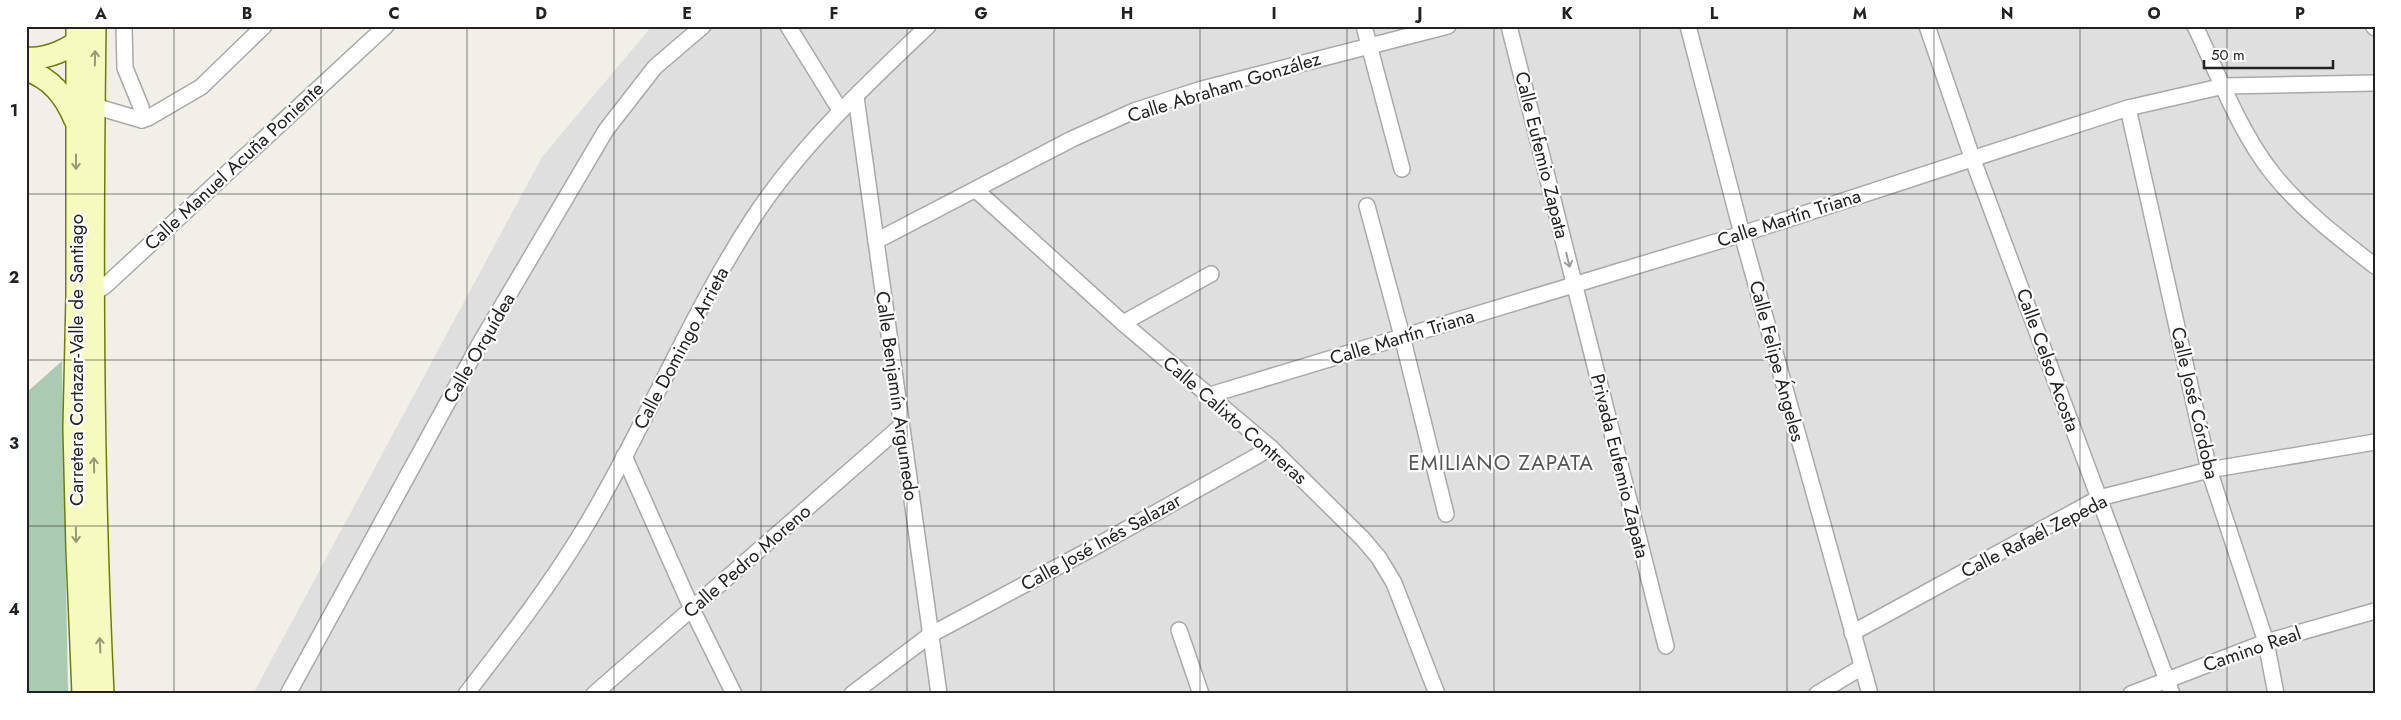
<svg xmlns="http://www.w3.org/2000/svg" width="2401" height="720" viewBox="0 0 2401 720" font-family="Jost,sans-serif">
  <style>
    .residential { fill: #e0dfdf }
    .cemetery { fill: #aacbaf }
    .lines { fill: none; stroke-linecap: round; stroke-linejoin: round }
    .street-casing { stroke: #a9a9a9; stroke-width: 18 }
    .secondary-casing { stroke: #707d05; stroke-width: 24 }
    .street { stroke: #fff; stroke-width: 15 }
    .secondary { stroke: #f7fabf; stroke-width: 21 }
    .oneway { stroke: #979978 }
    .oneway2 { stroke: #9c9c9c }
    .grid { fill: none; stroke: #222; stroke-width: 1; stroke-opacity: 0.55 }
    .labels { text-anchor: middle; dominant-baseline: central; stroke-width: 4.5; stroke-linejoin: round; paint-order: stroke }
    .street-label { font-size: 19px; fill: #222; stroke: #fff }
    .quarter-label { font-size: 21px; letter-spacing: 1px; fill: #555; stroke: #fff }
    .neatline { fill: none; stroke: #222; stroke-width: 2 }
    .grid-label { font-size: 16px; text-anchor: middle; font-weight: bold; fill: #222 }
  </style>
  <rect width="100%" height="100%" fill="#f2efe9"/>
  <polygon class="residential" points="652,26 2375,26 2375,694 253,694 542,157"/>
  <polygon class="cemetery" points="62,361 68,694 26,694 26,393"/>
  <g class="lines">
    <g class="street-casing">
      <g id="street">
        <polyline points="124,26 125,68 141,107 142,120"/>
        <polyline points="788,26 840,110"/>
        <polyline points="1364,26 1402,169"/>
        <polyline points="1509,26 1666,646"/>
        <polyline points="1688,26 1742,234 1870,694"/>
        <polyline points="1927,26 1973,160 2172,694"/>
        <path d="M2195,26c24,50 44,105 78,148 29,36 66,64 102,92"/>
        <polyline points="2373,26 2375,28"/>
        <polyline points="856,97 939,694"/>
        <polyline points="94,106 142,120 148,118 201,87 264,26"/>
        <polyline points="2128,108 2209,470 2266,642 2276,694"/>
        <polyline points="976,190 1123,323 1271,448 1363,539 1379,558 1394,583 1437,694"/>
        <polyline points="1367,206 1402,336 1446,514"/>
        <polyline points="876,241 1072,139 1134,111 1202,89 1448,26"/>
        <polyline points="87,295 92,294 105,286 386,26"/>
        <polyline points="1123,323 1211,274"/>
        <polyline points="1210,395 1742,234 2128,108 2224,86 2375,83"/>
        <polyline points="624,456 692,609 734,694"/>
        <polyline points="1179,630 1201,694"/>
        <polyline points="1852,633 2099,498 2209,470 2375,442"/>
        <polyline points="288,694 479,345 606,130 655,67 703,26"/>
        <path d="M466,694c40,-52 81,-104 115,-160 62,-102 106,-214 171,-314 48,-74 113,-134 176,-194"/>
        <polyline points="594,694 900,427"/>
        <polyline points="852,694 930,635 1091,549 1271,448"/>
        <polyline points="1817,694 1862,667"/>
        <polyline points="2131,694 2266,642 2375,611"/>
      </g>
    </g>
    <g class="secondary-casing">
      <g id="secondary">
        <polyline points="77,26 77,296 74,428 77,549 83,694"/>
        <path d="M95,26c-3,223 -3,445 8,668"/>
        <path d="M26,58c20,2 46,-9 60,-24"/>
        <path d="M26,70c25,8 39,26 49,50"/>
      </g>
    </g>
    <use href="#street" class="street"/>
    <use href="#secondary" class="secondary"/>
  </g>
  <defs><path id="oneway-shaft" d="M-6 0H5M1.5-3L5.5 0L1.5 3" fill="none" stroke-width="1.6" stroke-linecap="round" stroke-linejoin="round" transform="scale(1.25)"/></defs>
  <g class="oneway">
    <use href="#oneway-shaft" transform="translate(95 58) rotate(-89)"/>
    <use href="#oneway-shaft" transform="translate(76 162) rotate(90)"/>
    <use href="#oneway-shaft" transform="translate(94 465) rotate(-91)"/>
    <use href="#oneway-shaft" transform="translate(76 535) rotate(89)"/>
    <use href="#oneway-shaft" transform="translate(100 645) rotate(-93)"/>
  </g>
  <use class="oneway2" href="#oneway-shaft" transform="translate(1568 260) rotate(76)"/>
  <path class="grid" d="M174,26v668M321,26v668M467,26v668M614,26v668M761,26v668M907,26v668M1054,26v668M1200,26v668M1347,26v668M1494,26v668M1640,26v668M1787,26v668M1934,26v668M2080,26v668M2227,26v668M26,194h2349M26,360h2349M26,526h2349"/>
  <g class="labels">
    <g class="street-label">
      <text transform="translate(1224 87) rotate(-17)">Calle Abraham González</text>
      <text transform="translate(1542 155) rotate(76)">Calle Eufemio Zapata</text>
      <text transform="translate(234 166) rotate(-43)">Calle Manuel Acuña Poniente</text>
      <text transform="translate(1789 218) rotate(-18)">Calle Martín Triana</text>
      <text transform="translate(1402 337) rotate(-17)">Calle Martín Triana</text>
      <text transform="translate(479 348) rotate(-60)">Calle Orquídea</text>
      <text transform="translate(681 348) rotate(-62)">Calle Domingo Arrieta</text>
      <text transform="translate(76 360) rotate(-90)">Carretera Cortazar-Valle de Santiago</text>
      <text transform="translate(2048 360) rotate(70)">Calle Celso Acosta</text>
      <text transform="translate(1777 361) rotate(75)">Calle Felipe Ángeles</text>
      <text transform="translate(897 396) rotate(82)">Calle Benjamín Argumedo</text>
      <text transform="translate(2195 403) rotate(77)">Calle José Córdoba</text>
      <text transform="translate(1235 420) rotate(41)">Calle Calixto Contreras</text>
      <text transform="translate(1620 466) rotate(76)">Privada Eufemio Zapata</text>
      <text transform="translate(2034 536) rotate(-27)">Calle Rafaél Zepeda</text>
      <text transform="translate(1101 542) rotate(-29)">Calle José Inés Salazar</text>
      <text transform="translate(747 561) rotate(-41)">Calle Pedro Moreno</text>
      <text transform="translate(2252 649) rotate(-19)">Camino Real</text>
    </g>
    <g class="quarter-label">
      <text x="1501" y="463">EMILIANO ZAPATA</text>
    </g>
  </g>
  <rect width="2401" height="720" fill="none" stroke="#ffffff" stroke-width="55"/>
  <path d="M2204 60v8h129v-8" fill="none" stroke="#222222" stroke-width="2.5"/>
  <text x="2211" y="60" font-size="15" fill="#222222" stroke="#ffffff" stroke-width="4" paint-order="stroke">50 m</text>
  <rect x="28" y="28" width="2346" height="664" class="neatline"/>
  <g class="grid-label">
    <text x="101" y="19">A</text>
    <text x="247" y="19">B</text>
    <text x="394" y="19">C</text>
    <text x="541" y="19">D</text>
    <text x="687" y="19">E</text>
    <text x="834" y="19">F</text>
    <text x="981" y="19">G</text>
    <text x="1127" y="19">H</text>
    <text x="1274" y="19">I</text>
    <text x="1420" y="19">J</text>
    <text x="1567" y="19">K</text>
    <text x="1714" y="19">L</text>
    <text x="1860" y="19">M</text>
    <text x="2007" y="19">N</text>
    <text x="2154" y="19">O</text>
    <text x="2300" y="19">P</text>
    <text x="14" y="116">1</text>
    <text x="14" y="283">2</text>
    <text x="14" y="449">3</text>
    <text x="14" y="615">4</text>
  </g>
</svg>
